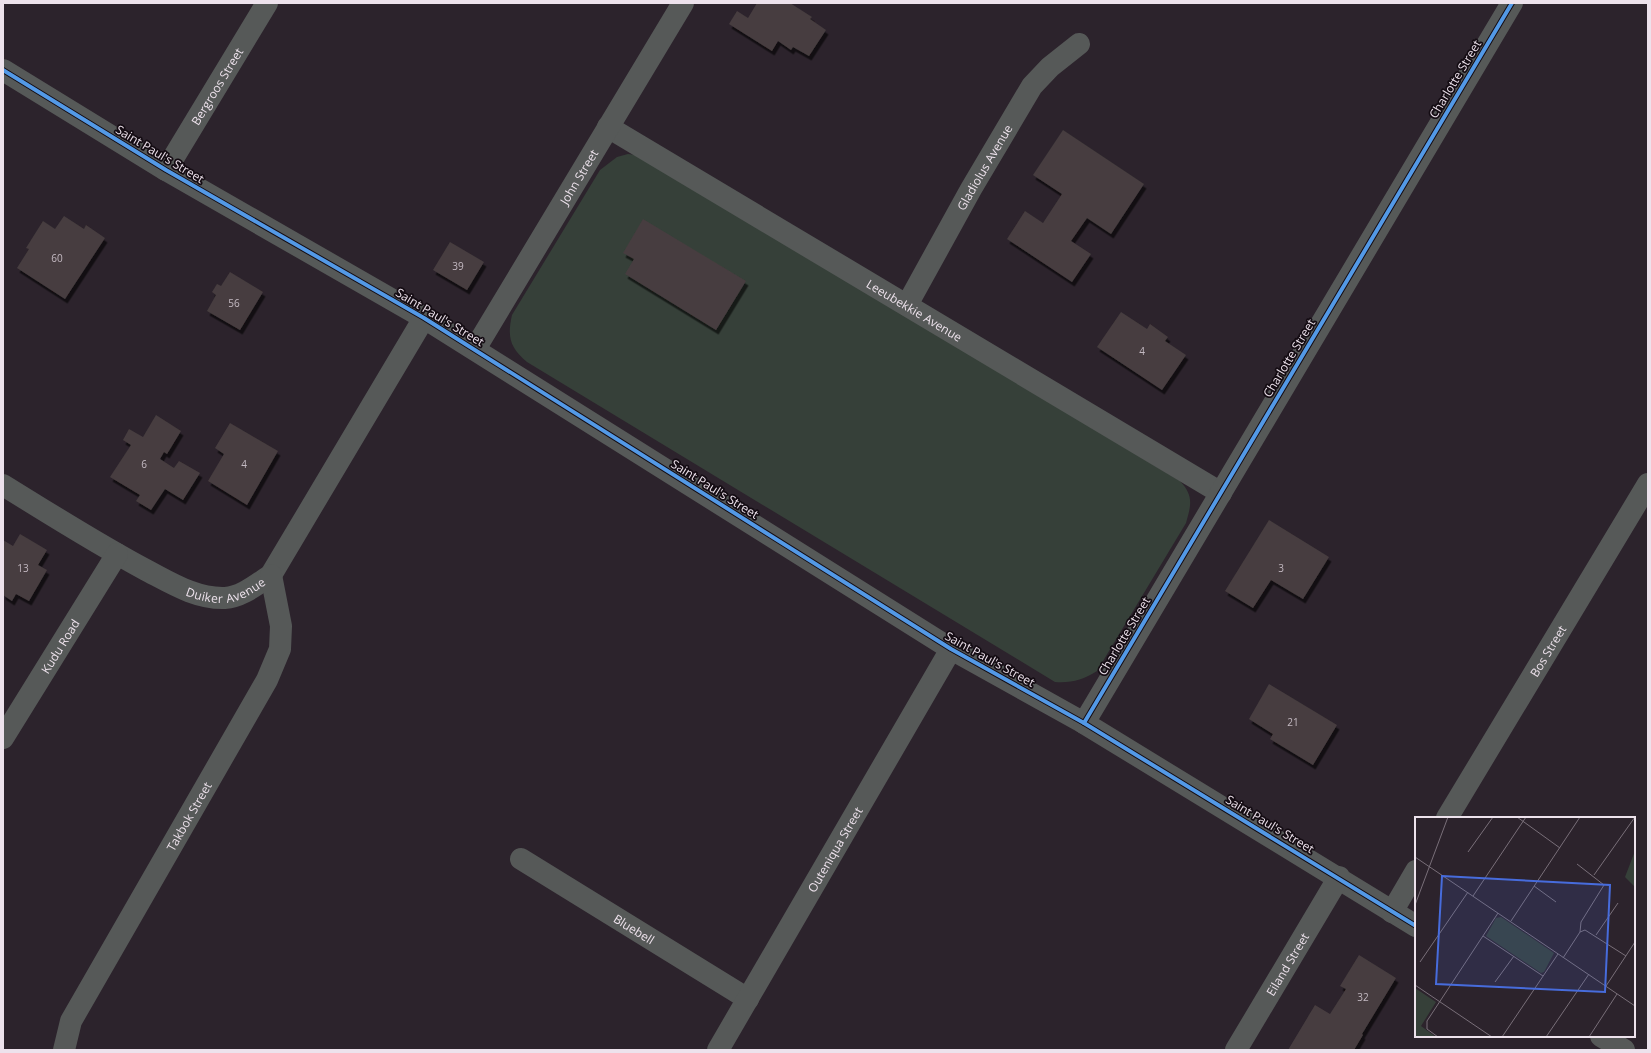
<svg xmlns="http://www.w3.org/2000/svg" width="1651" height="1053" viewBox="0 0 1651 1053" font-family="'Open Sans',sans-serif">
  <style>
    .green { fill: #364039 }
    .building { fill: #463d3f; filter: url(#shadow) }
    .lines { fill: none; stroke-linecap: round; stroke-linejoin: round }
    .minor { stroke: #565958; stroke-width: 22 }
    .cycleway-casing { stroke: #140c13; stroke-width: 6 }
    .cycleway { stroke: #5399e6; stroke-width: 4 }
    .labels { text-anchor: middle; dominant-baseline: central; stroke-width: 3.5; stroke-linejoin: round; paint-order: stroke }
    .number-label { font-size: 10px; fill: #c3b9c1 }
    .street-label { font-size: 12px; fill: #ede2ec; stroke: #140c13 }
    .inset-road { fill: none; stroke: #796f79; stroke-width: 1 }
    .view { fill: #476cdc; fill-opacity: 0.15; stroke: #476cdc; stroke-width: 2 }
    .inset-edge { fill: none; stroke: #ede2ec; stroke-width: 2 }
  </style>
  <defs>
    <filter id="shadow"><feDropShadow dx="2.5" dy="4.5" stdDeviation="0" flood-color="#0009"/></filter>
  </defs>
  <rect width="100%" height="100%" fill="#2c232c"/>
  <path class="green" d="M628,154l16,2 536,325c14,15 11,24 6,42l-89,148c-14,9 -25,12 -42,11l-528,-320c-17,-14 -20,-25 -15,-47l88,-145 17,-13z"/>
  <g class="building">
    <polygon points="757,3 790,3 812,17 810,19 826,30 809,56 793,47 791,50 778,41 772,51 729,24 737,11 748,18"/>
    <polygon points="1063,130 1144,184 1111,234 1087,218 1071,241 1091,254 1072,282 1007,239 1025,211 1043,223 1062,194 1033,175"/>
    <polygon points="64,216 84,229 86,225 105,238 65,299 17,268 29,249 26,248 43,221 55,229"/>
    <polygon points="643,219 746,281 716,330 625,274 634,259 623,253"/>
    <polygon points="450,242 484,262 467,290 433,270"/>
    <polygon points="230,272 263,292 240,330 207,311 216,295 212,292 217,284 221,286"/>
    <polygon points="1121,312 1147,329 1150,324 1168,337 1165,341 1186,355 1162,390 1097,347"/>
    <polygon points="156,415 181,431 167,454 164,452 160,459 174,468 179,461 200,473 183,500 165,489 151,510 136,501 140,495 110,477 131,445 123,440 129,429 143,437"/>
    <polygon points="230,423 278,451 247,505 208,481 224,454 215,448"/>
    <polygon points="1269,520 1329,557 1303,599 1271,580 1253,608 1225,591"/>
    <polygon points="20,534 47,550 38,565 47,570 29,601 16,594 12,601 3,595 3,540 13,546"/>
    <polygon points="1269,684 1337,725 1313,765 1270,739 1273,734 1249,719"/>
    <polygon points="1359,955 1396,978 1362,1034 1363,1035 1354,1050 1288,1050 1315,1005 1330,1014 1346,989 1340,986"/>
  </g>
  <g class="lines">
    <g class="minor">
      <polyline points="3,70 166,170 424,318 951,649 1084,723 1416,926"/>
      <path id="s1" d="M608,127l613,366"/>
      <path id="s2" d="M166,170l101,-167"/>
      <path id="s3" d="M907,305l64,-116 61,-103 18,-19 29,-23"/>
      <path id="s4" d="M475,349l208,-346"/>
      <path id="s5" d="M3,485c47,29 94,59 143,85 25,13 50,29 79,28 17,-1 32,-14 46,-23l153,-257"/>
      <polyline points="1084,723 1512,3"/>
      <path id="s6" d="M3,738l114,-184"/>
      <path id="s7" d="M1447,818l201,-334"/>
      <path id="s8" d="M521,859l227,140"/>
      <polyline points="1392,912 1416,871"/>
      <polyline points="1601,1036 1624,1050"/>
      <path id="s9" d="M64,1050l7,-29 196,-341 13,-31 1,-23 -10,-51"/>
      <path id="s10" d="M718,1050l233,-401"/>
      <path id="s11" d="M1236,1050l103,-173"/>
    </g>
    <g class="cycleway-casing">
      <g id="cycleway">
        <polyline points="3,70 166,170 424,318 951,649 1084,723 1416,926"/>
        <polyline points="1084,723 1512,3"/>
      </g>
    </g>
    <use href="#cycleway" class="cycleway"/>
  </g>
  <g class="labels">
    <g class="number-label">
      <text x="57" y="258">60</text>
      <text x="458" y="266">39</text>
      <text x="234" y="303">56</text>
      <text x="1142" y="351">4</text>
      <text x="144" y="464">6</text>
      <text x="244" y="464">4</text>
      <text x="23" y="568">13</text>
      <text x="1281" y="568">3</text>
      <text x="1293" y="722">21</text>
      <text x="1363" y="997">32</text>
    </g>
    <g class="street-label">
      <text transform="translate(1455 79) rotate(-59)">Charlotte Street</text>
      <text stroke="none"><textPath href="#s2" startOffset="98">Bergroos Street</textPath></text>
      <text transform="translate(160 154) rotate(31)">Saint Paul's Street</text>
      <text stroke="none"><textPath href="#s3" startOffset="158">Gladiolus Avenue</textPath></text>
      <text stroke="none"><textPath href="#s4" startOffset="201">John Street</textPath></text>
      <text stroke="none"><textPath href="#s1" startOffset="357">Leeubekkie Avenue</textPath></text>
      <text transform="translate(440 317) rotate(31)">Saint Paul's Street</text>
      <text transform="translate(1289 358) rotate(-59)">Charlotte Street</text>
      <text transform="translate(715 489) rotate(32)">Saint Paul's Street</text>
      <text stroke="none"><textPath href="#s5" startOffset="253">Duiker Avenue</textPath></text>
      <text transform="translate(1124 636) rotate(-59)">Charlotte Street</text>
      <text stroke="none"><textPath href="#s6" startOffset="108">Kudu Road</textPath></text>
      <text stroke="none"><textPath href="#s7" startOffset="195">Bos Street</textPath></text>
      <text transform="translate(990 659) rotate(29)">Saint Paul's Street</text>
      <text stroke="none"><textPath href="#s9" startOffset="266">Takbok Street</textPath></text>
      <text transform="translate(1270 824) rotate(31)">Saint Paul's Street</text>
      <text stroke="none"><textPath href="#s10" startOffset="232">Outeniqua Street</textPath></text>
      <text stroke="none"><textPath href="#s8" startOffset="133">Bluebell</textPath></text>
      <text stroke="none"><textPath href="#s11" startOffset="100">Eiland Street</textPath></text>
    </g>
  </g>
  <g transform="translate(1415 817)">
    <rect width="220" height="220" fill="#2c232c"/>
    <path d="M220,34v36l-10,-10zM86,100l53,36 -10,19 -3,1 -55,-37 10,-18zM0,171l21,14 -15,24 15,11h-21z" fill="#364039"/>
    <path class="inset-road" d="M102,0l43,31M53,35l25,-35M0,40l220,149M162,47l27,21 -23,37 -1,10M179,58l41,-58M119,69l22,16M58,79l53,-79M0,88l33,-88M96,104l69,-104M181,118l22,-32M68,119l60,40M148,141l17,-26 5,-2 41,26M5,145l48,-70M80,165l19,-26M0,168l77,52M191,169l29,-44M23,220l-11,-8v-8l71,-108M87,220l56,-83M131,220l43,-63M174,220l28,-43"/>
    <path class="view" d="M27,59l168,9 -5,107 -169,-8z"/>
    <rect width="220" height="220" class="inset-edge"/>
  </g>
  <rect width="1651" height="1053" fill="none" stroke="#ede2ec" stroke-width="8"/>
</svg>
